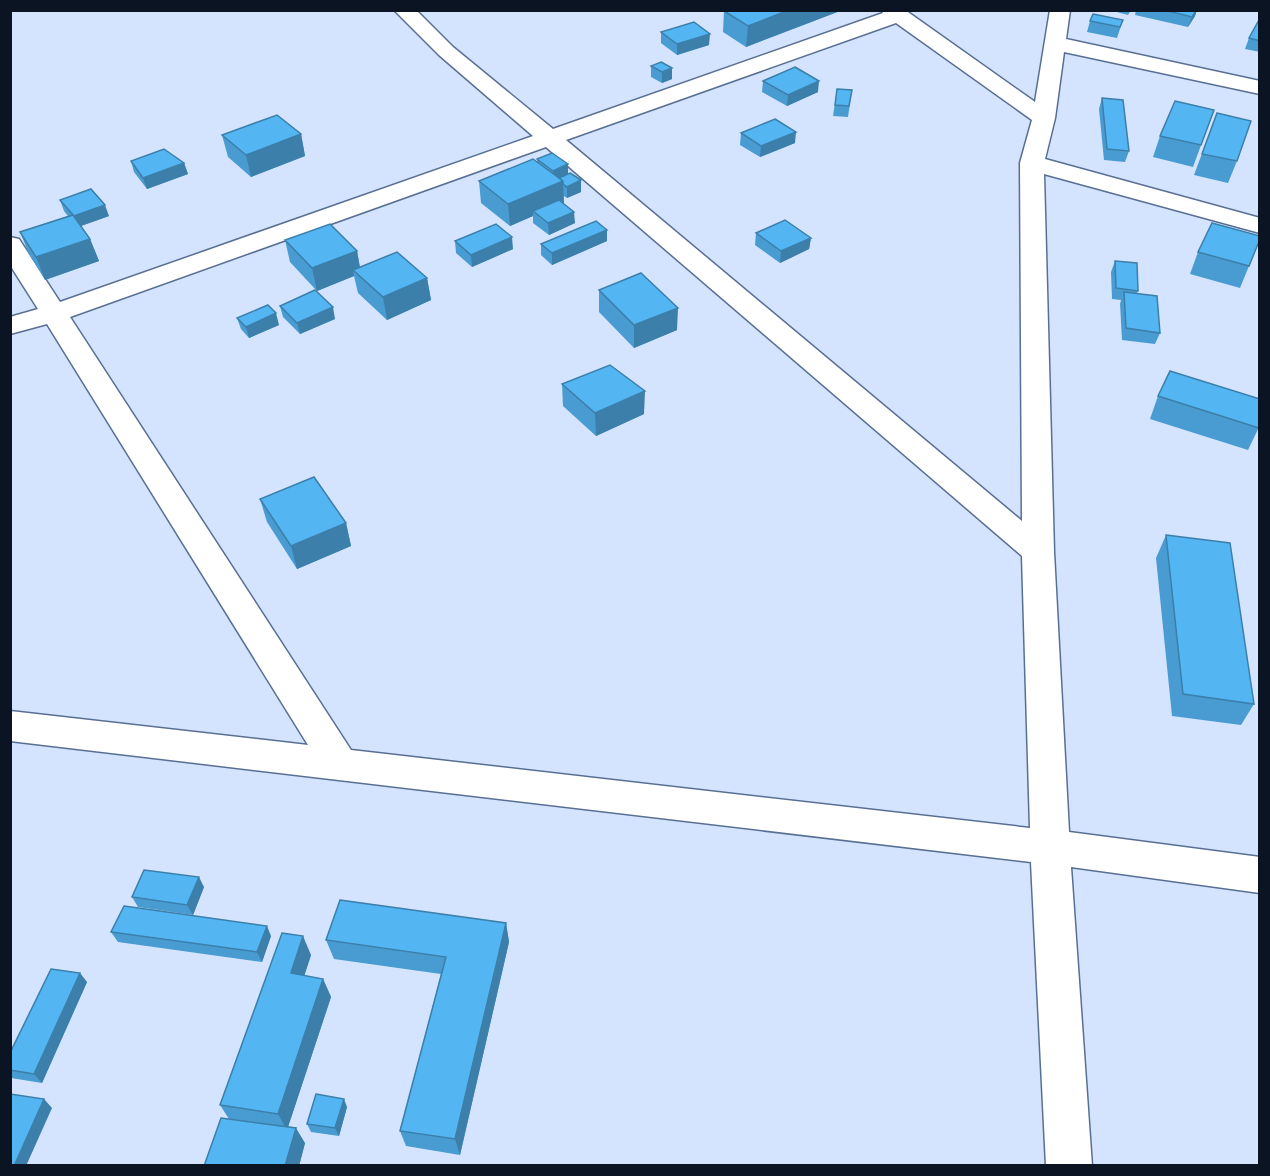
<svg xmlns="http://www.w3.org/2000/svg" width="1270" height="1176" viewBox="0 0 1270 1176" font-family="'DejaVu Sans',sans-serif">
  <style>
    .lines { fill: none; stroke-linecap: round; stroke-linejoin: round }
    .minor-casing { stroke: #586f94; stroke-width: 3 }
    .minor { fill: #fff; fill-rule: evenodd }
    .wall { fill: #489cd1 }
    .shaded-wall { fill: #3b7faa }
    .building { fill: #54b5f3; stroke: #3b7faa; stroke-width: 1.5 }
  </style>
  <rect width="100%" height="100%" fill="#d4e4fe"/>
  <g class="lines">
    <g class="minor-casing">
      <path id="minor" d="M394,10h22l37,37 100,82 330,-116 -2,-3h24l130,92 15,-92h20l-4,29 194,42v13l-196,-42 -9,66 -10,41 215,59v15l-216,-59 10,378 15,280 191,25v36l-189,-26 21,299h-46l-15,-304 -1021,-121v-30l298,34 -261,-421 -37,10v-17l28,-8 -28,-44v-28l9,2 41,63 473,-166 -94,-81zM896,23l136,97 -12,43 2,358 -456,-381zM546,147l476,409 8,272 -679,-78 -281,-433z"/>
    </g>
    <use href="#minor" class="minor"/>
  </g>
  <g class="wall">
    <polygon points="726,10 840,10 840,11 746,47 723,32 724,11"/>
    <polygon points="1109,10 1131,10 1128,15"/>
    <polygon points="1136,10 1197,10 1195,16 1188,27 1135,15"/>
    <polygon points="1260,18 1260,52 1245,49 1249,38"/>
    <polygon points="1123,20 1117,38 1087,32 1090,21"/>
    <polygon points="661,32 709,45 677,55 661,43"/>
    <polygon points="651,66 672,68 672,79 662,83 651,77"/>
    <polygon points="763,81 818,92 787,106 762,92"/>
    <polygon points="837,89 852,90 848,117 833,116"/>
    <polygon points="1102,98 1129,151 1125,162 1104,160 1099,109"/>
    <polygon points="1214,110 1193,167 1153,157 1160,136"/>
    <polygon points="1217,113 1237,161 1228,183 1194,175"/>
    <polygon points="741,133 795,143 760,157 740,145"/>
    <polygon points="301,134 305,156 251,177 228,157 222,135"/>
    <polygon points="537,159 568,174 581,192 567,198 564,196 563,203 575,223 549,235 533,223 533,216 510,226 481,203 479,181 537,161"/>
    <polygon points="131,161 184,163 188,174 147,189 134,172"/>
    <polygon points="60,200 109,216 81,226 90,239 99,261 45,280 29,254 20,232 68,216 64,211"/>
    <polygon points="607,230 607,241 552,265 541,255 541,244"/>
    <polygon points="756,233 811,238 809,249 780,263 755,245"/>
    <polygon points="285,240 357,251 360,267 427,278 431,300 387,320 358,293 354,276 317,291 290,262"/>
    <polygon points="455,241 513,249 472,267 456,253"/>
    <polygon points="1198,252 1249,266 1240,288 1190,274"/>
    <polygon points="1115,261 1138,291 1137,293 1160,333 1155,344 1122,340 1120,304 1121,300 1112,299 1111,272"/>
    <polygon points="599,290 677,330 634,348 599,312"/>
    <polygon points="280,306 335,319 300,334 283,317"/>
    <polygon points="237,318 279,325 249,338 241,329"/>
    <polygon points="562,384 644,414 596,436 563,406"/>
    <polygon points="1158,396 1260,425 1248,450 1150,419"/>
    <polygon points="260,499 346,523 351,546 297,569 267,522"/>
    <polygon points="1166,535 1254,704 1241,725 1172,716 1156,558"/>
    <polygon points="204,887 193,915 138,907 132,897"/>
    <polygon points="506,923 509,942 460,1155 406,1146 400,1131 441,974 334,959 326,940"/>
    <polygon points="111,932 271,936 262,962 118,942"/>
    <polygon points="311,955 304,976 323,979 331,997 288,1127 305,1143 299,1166 204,1166 229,1119 220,1105"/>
    <polygon points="87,982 42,1083 11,1078 10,1077 10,1053"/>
    <polygon points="347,1107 339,1136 311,1132 307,1124"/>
  </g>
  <g class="shaded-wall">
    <polygon points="789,10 840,10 840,11 746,47 748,26"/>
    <polygon points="1196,10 1197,10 1195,16 1188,27 1192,17"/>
    <polygon points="710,34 709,45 677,55 677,44"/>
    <polygon points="672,68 672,79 662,83 662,72"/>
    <polygon points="819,81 818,92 787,106 788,95"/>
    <polygon points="796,132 795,143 760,157 761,146"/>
    <polygon points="301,134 305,156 251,177 246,155"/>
    <polygon points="184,163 188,174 147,189 143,178"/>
    <polygon points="568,164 568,176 553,182 553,171"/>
    <polygon points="581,180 581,192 567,198 567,187"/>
    <polygon points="563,181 564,203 537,215 533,211 533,216 510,226 508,204"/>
    <polygon points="105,205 109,216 78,227 74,216"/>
    <polygon points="574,212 575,223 549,235 548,223"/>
    <polygon points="607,230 607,241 552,265 552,253"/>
    <polygon points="512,237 513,249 472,267 471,255"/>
    <polygon points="811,238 809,249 780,263 781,251"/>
    <polygon points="90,239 99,261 45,280 36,257"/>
    <polygon points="357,251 361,274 353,270 354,276 317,291 312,268"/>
    <polygon points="427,278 431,300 387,320 383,297"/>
    <polygon points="333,307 335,319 300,334 297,323"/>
    <polygon points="678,308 677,330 634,348 634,325"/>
    <polygon points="276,313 279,325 249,338 246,327"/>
    <polygon points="645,391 644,414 596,436 595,413"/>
    <polygon points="346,523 351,546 297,569 291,546"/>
    <polygon points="199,877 204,887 193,915 187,905"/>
    <polygon points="506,923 509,942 460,1155 455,1139"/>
    <polygon points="267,926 271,936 262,962 257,952"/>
    <polygon points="303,936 311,955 299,992 291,973"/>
    <polygon points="80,973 87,982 42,1083 34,1074"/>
    <polygon points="323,979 331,997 287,1130 278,1114"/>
    <polygon points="44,1099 52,1108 26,1166 14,1166"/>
    <polygon points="344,1099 347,1107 339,1136 335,1128"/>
    <polygon points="296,1128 305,1143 299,1166 285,1166"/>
  </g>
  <g class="building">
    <polygon points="726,10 789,10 748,26 724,11"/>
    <polygon points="1164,10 1196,10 1192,17"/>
    <polygon points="1093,14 1123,20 1120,27 1090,21"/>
    <polygon points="1260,18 1260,41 1249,38"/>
    <polygon points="694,22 710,34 677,44 661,32"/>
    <polygon points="661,62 672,68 662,72 651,66"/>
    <polygon points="795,67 819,81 788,95 763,81"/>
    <polygon points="837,89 852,90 849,106 835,105"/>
    <polygon points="1102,98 1123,100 1129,151 1107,149"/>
    <polygon points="1175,101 1214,110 1201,145 1160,136"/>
    <polygon points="1217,113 1251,121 1237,161 1202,154"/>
    <polygon points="277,115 301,134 246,155 222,135"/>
    <polygon points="775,119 796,132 761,146 741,133"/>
    <polygon points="164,149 184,163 143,178 131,161"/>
    <polygon points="552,153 568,164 553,171 537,159"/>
    <polygon points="533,159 563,181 508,204 479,181"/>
    <polygon points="570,173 581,180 567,187 563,184 563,181 559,178"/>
    <polygon points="91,189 105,205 74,216 60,200"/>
    <polygon points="559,200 574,212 548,223 533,211"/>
    <polygon points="73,215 90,239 36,257 20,232"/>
    <polygon points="785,220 811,238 781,251 756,233"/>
    <polygon points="596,221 607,230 552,253 541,244"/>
    <polygon points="1212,223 1260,236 1260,239 1249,266 1198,252"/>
    <polygon points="330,224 357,251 312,268 285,240"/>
    <polygon points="496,224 512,237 471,255 455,241"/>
    <polygon points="397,252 427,278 383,297 353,270"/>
    <polygon points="1115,261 1137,263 1138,291 1116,288"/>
    <polygon points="641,273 678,308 634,325 599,290"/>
    <polygon points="315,290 333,307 297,323 280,306"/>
    <polygon points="1124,292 1157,296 1160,333 1126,328"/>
    <polygon points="268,305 276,313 246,327 237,318"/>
    <polygon points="610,365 645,391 595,413 562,384"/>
    <polygon points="1170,371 1260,399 1260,425 1259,428 1158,396"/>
    <polygon points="314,477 346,523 291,546 260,499"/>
    <polygon points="1166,535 1230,543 1254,704 1183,694"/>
    <polygon points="144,870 199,877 187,905 132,897"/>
    <polygon points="340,900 506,923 455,1139 400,1131 446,957 326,940"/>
    <polygon points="124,906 267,926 257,952 111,932"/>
    <polygon points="282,933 303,936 291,973 323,979 278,1114 220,1105"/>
    <polygon points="51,969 80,973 34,1074 10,1070 10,1053"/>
    <polygon points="10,1094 44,1099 14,1166 10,1166"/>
    <polygon points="316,1094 344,1099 335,1128 307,1124"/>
    <polygon points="221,1118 296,1128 285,1166 204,1166"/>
  </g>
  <rect width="1270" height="1176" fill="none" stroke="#0b1423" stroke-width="24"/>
</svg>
